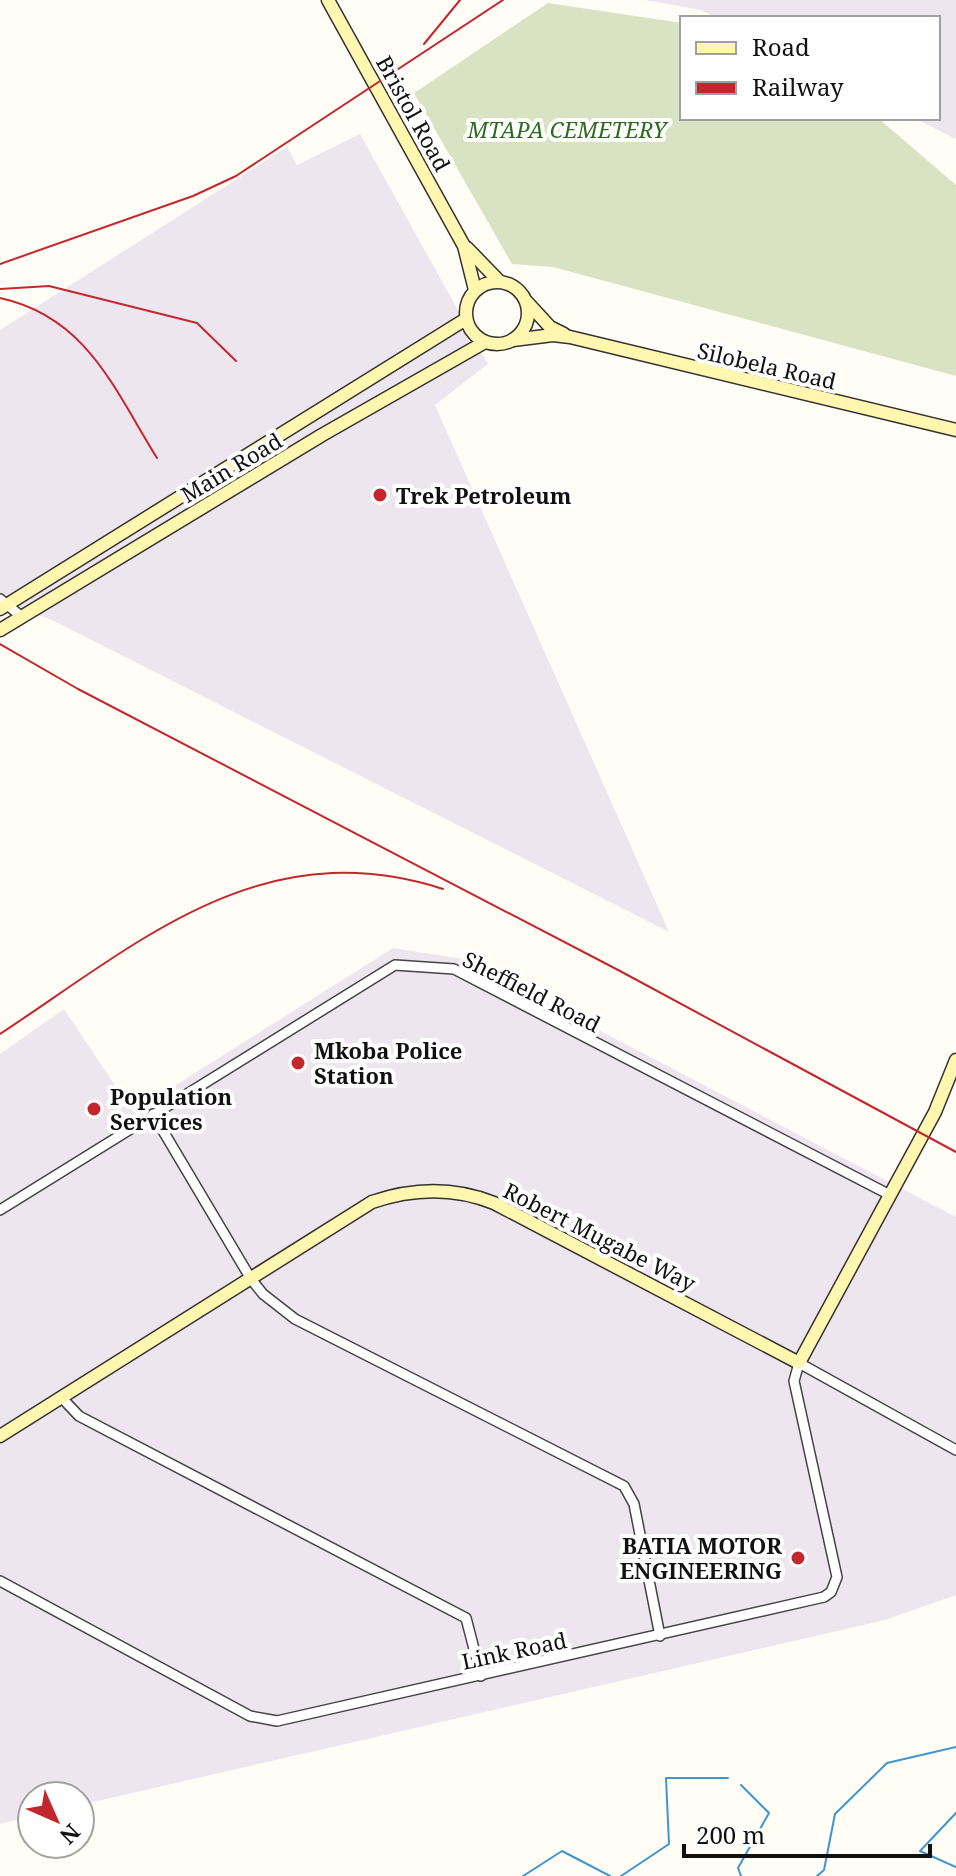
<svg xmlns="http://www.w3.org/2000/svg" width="956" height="1876" viewBox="0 0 956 1876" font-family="'Noto Serif',serif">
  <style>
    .industrial { fill: #eee6ef }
    .cemetery { fill: #d9e3c4 }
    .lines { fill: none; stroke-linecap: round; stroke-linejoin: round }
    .stream { stroke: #3f96cf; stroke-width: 2 }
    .street-casing { stroke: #444; stroke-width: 12 }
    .secondary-casing { stroke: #333; stroke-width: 15 }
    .street { stroke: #fff; stroke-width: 9 }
    .secondary { stroke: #fff6b0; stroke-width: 12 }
    .rail { stroke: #c4262e; stroke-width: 2 }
    .poi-dot { fill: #c4262e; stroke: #fff; stroke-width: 3 }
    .labels { text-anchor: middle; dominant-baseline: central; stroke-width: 8; stroke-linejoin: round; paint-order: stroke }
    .street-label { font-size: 22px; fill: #111; stroke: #fff }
    .park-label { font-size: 22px; font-style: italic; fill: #2f6b1f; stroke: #fff }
    .poi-label { font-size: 22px; font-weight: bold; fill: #111; stroke: #fff; text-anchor: start }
  </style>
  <rect width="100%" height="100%" fill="#fffdf5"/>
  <g class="industrial">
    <polygon points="645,0 956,0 956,139 914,118 938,118 938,18 717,18 701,10"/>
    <polygon points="360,134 488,364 435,405 669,932 56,622 0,599 0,330 287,147 297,165"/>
    <polygon points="393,948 463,959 956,1217 956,1595 885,1620 80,1805 80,1796 32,1796 32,1816 0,1824 0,1054 64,1009 133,1112"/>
  </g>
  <polygon class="cemetery" points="548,3 682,23 682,118 878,118 956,185 956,376 553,267 512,264 414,93"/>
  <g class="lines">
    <g class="stream">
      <polyline points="956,1813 920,1851 956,1867"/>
      <polyline points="523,1876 562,1851 610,1876"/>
      <polyline points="621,1876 669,1844 666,1778 728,1778"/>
      <polyline points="741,1876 738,1868 769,1813 741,1785"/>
      <polyline points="817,1876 824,1870 835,1814 887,1763 956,1747"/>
    </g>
    <g class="street-casing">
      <g id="street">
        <polyline points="0,599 22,617"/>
        <polyline points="153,1114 251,1279 263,1294 295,1319 624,1486 634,1504 660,1636"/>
        <polyline points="0,1210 395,965 454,969 890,1195"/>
        <polyline points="61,1397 79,1416 466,1618 481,1676"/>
        <polyline points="0,1581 250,1716 277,1721 824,1597 831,1592 837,1577 794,1381 799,1363 956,1450"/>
      </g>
    </g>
    <g class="secondary-casing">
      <g id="secondary">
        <polyline points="328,0 464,246 475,290"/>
        <polyline points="467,248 499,281"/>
        <circle cx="497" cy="313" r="31"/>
        <polyline points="527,302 550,327 564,334"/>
        <polyline points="513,340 553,335 570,337 956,430"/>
        <polyline points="0,609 466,319"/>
        <polyline points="0,630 322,435 485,342"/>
        <path d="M0,1436l372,-234c41,-14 82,-15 122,1l305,160 136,-251 21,-52"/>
      </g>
    </g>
    <use href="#street" class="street"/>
    <use href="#secondary" class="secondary"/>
    <g class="rail">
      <polyline points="424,44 460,0"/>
      <polyline points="0,264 193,196 236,176 503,0"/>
      <polyline points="0,289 49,286 197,323 236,361"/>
      <path d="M0,298c87,19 114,91 157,160"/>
      <polyline points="0,644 78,689 620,971 956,1152"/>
      <path d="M0,1034c141,-93 262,-203 443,-145"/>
    </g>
  </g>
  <g class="poi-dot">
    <circle cx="380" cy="495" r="8"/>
    <circle cx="298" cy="1063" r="8"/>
    <circle cx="94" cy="1109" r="8"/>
    <circle cx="798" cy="1558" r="8"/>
  </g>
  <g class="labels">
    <g class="street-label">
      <text transform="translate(414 113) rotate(61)">Bristol Road</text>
      <text transform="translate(767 365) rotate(13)">Silobela Road</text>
      <text transform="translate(231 467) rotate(-31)">Main Road</text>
      <text transform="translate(532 991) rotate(27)">Sheffield Road</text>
      <text transform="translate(600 1236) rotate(27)">Robert Mugabe Way</text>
      <text transform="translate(514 1650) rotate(-12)">Link Road</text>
    </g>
    <g class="park-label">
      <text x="567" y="129">MTAPA CEMETERY</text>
    </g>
    <g class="poi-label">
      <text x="396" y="495">Trek Petroleum</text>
      <text x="314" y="1050">Mkoba Police<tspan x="314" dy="25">Station</tspan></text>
      <text x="110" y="1096">Population<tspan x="110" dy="25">Services</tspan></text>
      <text x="782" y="1545" text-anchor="end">BATIA MOTOR<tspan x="782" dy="25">ENGINEERING</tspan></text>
    </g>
  </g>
  <rect x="680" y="16" width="260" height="104" fill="#ffffff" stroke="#a0a0a0" stroke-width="2"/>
  <rect x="696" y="42" width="40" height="12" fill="#fff6b0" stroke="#a0a0a0" stroke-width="2"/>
  <text x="752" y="56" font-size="24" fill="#111111">Road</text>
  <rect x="696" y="82" width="40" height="12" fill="#c4262e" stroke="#a0a0a0" stroke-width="2"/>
  <text x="752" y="96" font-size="24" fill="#111111">Railway</text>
  <g transform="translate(56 1820) rotate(135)"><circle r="38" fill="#ffffff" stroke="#a0a0a0" stroke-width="2"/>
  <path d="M0-6L14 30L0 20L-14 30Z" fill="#c4262e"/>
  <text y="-12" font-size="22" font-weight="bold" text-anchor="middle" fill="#111111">N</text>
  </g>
  <path d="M684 1844v12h246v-12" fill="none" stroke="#111111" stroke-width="4"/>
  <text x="696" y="1844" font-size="24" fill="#111111" stroke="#ffffff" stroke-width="6" paint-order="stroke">200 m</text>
</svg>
